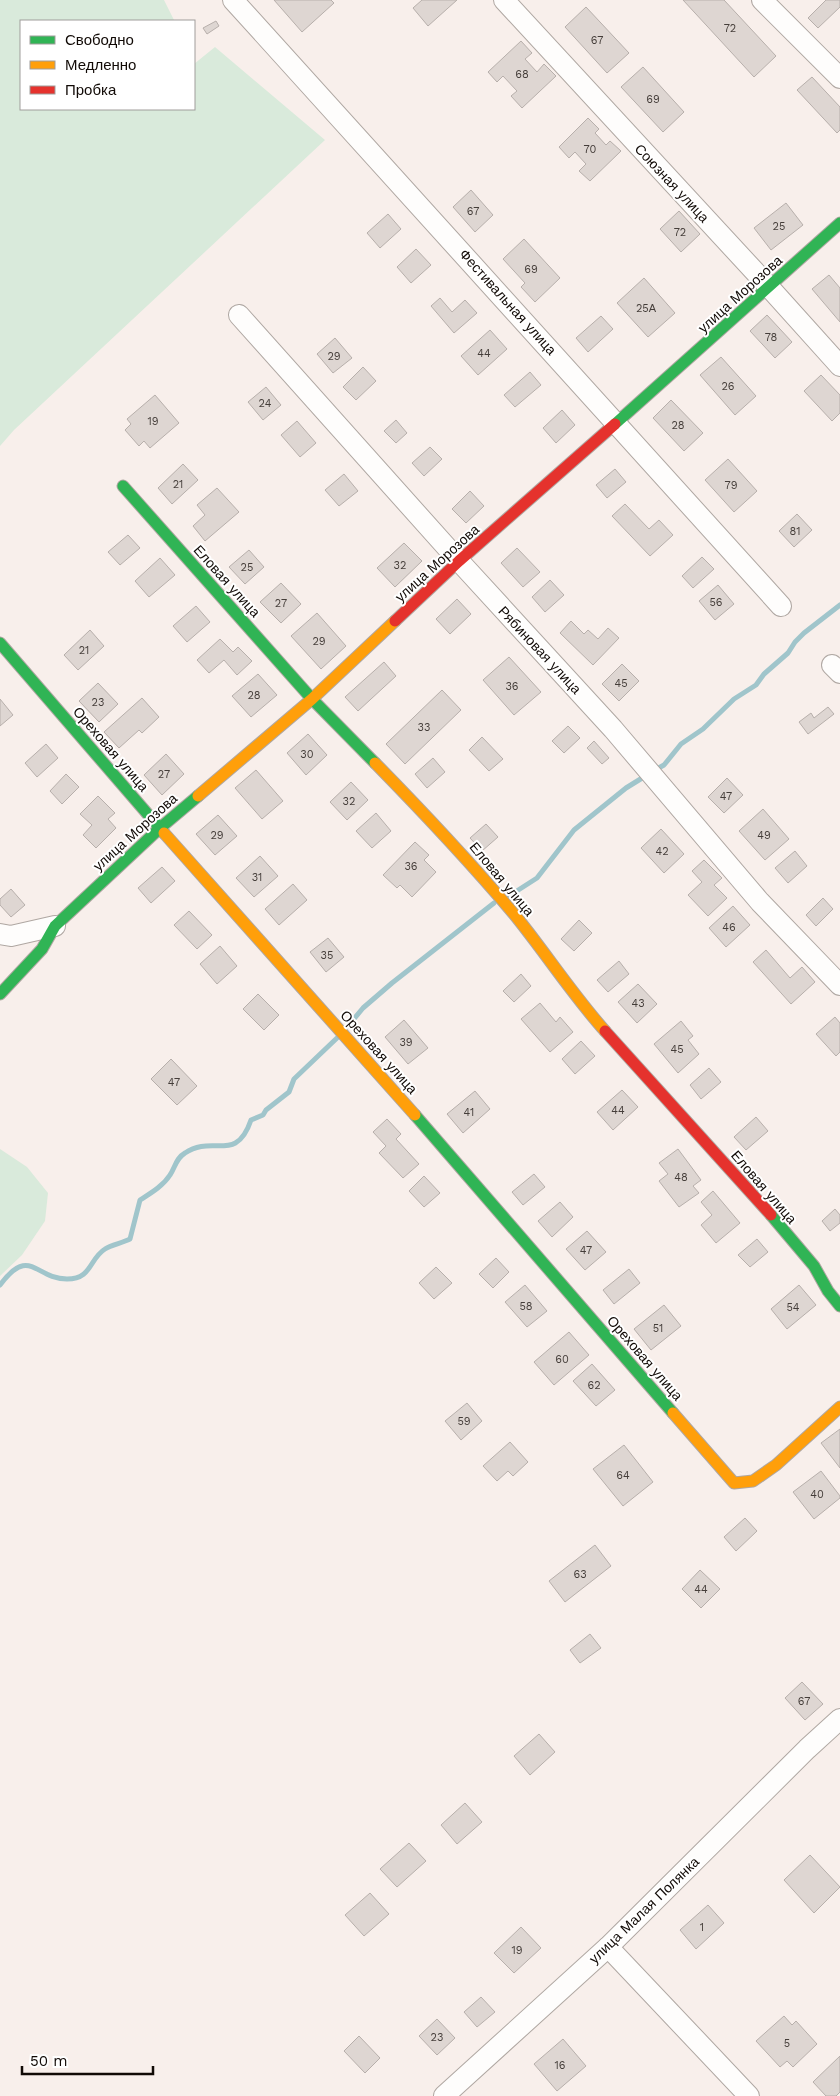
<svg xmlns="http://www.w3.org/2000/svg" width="840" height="2096" viewBox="0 0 840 2096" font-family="'Work Sans',sans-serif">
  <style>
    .green { fill: #d9eadb }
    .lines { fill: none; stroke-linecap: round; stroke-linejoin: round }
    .stream { stroke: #a0c5cb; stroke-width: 5 }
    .building { fill: #ded6d2; stroke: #b7afab }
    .street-casing { stroke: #afa7a2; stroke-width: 22 }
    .fast-casing { stroke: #afa7a2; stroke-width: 13 }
    .slow-casing { stroke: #afa7a2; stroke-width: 13 }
    .jam-casing { stroke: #afa7a2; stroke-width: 13 }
    .street { stroke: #fefdfc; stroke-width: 20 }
    .fast { stroke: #30b455; stroke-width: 11 }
    .slow { stroke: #ff9f0a; stroke-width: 11 }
    .jam { stroke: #e5322d; stroke-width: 11 }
    .labels { text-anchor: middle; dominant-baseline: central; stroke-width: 4; stroke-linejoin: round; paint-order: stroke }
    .number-label { font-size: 11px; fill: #443d39 }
    .street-label { font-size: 14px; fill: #110a06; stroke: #fff }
  </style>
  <rect width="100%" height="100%" fill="#f8efeb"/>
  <g class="green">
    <polygon points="0,0 164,0 174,20 21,21 21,109 194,109 194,64 215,47 325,140 14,430 0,446"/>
    <polygon points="0,1149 27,1167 48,1193 45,1221 22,1255 0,1276"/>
  </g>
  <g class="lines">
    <g class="stream">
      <polyline points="655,770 664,765 681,744 703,729 734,699 756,685 764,674 788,653 795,642 804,633 840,605"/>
      <polyline points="509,896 537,878 574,830 626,788 647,775"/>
      <polyline points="348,1026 363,1008 392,983 494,903"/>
      <path d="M0,1285c30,-40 35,-6 67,-6 25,0 22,-20 38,-30 6,-4 17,-6 25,-10l10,-39c11,-7 23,-14 30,-25 5,-7 6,-17 15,-22 28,-19 51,11 66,-33l12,-5 3,-5 23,-18 5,-13 43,-41"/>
    </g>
  </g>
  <g class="building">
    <polygon points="274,0 331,0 334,3 302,32"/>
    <polygon points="422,0 457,0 428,26 413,8"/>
    <polygon points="683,0 724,0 776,56 754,77"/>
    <polygon points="826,0 840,0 840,7 818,28 808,18"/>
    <polygon points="586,7 629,53 607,73 565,27"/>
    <polygon points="216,21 219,26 207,34 203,28"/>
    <polygon points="521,41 532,53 525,59 537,72 544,64 556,76 522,108 511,96 517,91 503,76 497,82 488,72"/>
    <polygon points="643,67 684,112 663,132 621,87"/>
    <polygon points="812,77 840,107 840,130 837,133 797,90"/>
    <polygon points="588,118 599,129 595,133 606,145 610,141 621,151 590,181 579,171 586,164 575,152 569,158 559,147"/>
    <polygon points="471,190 493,215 475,232 453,207"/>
    <polygon points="786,203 803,225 771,250 754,228"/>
    <polygon points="679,211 700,234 681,252 660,229"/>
    <polygon points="388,214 401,229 380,248 367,233"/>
    <polygon points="524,239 560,278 535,302 521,287 525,283 503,259"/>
    <polygon points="416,249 431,265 411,283 397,267"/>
    <polygon points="829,275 840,288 840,322 812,289"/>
    <polygon points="644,278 675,313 648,337 617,303"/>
    <polygon points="440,298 452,312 465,300 477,313 454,333 431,306"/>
    <polygon points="767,315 792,342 775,358 750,331"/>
    <polygon points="601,316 613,329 588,352 576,338"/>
    <polygon points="490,330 507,349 478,375 461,356"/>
    <polygon points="335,338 352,358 333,373 317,354"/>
    <polygon points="721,357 756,396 735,415 700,375"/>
    <polygon points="363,367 376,381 356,400 343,387"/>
    <polygon points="530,372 541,385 515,407 504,395"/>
    <polygon points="821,375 840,395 840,413 832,421 804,391"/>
    <polygon points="266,387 281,405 263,420 248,402"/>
    <polygon points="155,395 179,423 150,448 144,441 139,446 125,430 131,424 127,419"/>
    <polygon points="671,400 703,433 684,451 653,418"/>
    <polygon points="562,410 575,425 556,443 543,428"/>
    <polygon points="396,420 407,433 396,443 384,431"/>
    <polygon points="297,421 316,443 300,457 281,435"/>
    <polygon points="430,447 442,459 424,476 412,463"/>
    <polygon points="728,459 757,491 734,512 705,480"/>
    <polygon points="183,464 198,480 172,504 158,488"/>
    <polygon points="615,469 626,482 607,498 596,485"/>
    <polygon points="344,474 358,491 339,506 325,490"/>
    <polygon points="217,488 239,512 205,541 193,526 205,515 197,505"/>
    <polygon points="470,491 484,506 466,523 452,509"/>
    <polygon points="625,504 649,529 659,520 673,535 650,556 612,516"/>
    <polygon points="797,514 812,530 794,547 779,531"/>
    <polygon points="128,535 140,548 120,565 108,552"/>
    <polygon points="404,543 422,561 395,587 377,568"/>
    <polygon points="517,548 540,572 523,587 501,563"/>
    <polygon points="249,550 264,567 245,584 229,567"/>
    <polygon points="702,557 714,569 693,588 682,576"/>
    <polygon points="160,558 175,575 149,597 135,581"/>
    <polygon points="550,580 564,595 545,612 532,597"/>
    <polygon points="281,583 301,604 281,623 260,602"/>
    <polygon points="718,585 734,604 715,620 699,601"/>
    <polygon points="457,599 471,614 450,634 436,619"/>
    <polygon points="196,606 210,622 187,642 173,626"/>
    <polygon points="317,613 346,646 321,669 291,636"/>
    <polygon points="571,621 584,634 588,630 598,639 608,628 619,638 593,665 560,633"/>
    <polygon points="90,630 104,646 78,670 64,655"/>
    <polygon points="220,639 233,652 238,647 252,661 237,675 224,660 209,673 197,660"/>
    <polygon points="509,657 541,692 514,715 483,680"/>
    <polygon points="384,662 396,676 358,711 345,697"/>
    <polygon points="622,664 639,681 619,701 602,684"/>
    <polygon points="258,674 277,695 251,717 232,696"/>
    <polygon points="98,683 118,704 99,722 79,701"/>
    <polygon points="442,690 461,710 405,764 386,744"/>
    <polygon points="142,698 159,717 142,733 139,730 119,748 104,732"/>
    <polygon points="0,699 13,715 0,726"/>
    <polygon points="828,707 834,714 808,734 799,722 811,713 814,718"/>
    <polygon points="568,726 580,738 564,753 552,741"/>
    <polygon points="308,734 327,755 306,775 287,753"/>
    <polygon points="482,737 503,759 489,771 469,750"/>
    <polygon points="594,741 609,758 602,764 587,748"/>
    <polygon points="46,744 58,758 37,777 25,763"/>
    <polygon points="166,754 184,774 162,795 144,775"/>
    <polygon points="433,758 445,772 427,788 415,774"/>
    <polygon points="256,770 283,801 262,819 235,788"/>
    <polygon points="66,774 79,787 62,804 50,791"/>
    <polygon points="727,778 743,795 724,813 708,797"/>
    <polygon points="351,782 368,800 347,820 330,802"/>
    <polygon points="98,796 115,813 108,819 116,828 96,848 83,835 92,825 80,814"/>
    <polygon points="763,809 789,839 765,860 739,831"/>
    <polygon points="376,813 391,831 372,848 356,831"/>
    <polygon points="218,815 237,836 215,855 196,834"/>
    <polygon points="486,824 498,837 482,851 470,838"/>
    <polygon points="661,829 684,854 664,873 641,848"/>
    <polygon points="415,842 429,855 424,860 436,872 412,897 400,885 397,888 383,875"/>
    <polygon points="795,851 807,866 788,883 775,868"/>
    <polygon points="260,856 278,876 254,897 236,878"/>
    <polygon points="704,860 722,878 714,885 727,898 708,916 688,895 702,882 692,871"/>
    <polygon points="162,867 175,881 151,903 138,888"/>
    <polygon points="293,884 307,900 279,925 265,909"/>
    <polygon points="11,889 25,905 11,917 0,905 0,899"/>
    <polygon points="823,898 833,909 816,926 806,915"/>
    <polygon points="733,906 750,925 726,947 709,928"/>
    <polygon points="189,911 212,935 197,949 174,925"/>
    <polygon points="579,920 592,933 574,951 561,939"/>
    <polygon points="328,938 344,957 326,972 310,952"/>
    <polygon points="220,946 237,966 217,984 200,964"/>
    <polygon points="766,950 790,978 802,967 815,982 791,1004 753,962"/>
    <polygon points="619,961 629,974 608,992 597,980"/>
    <polygon points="521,974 531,986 514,1002 503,991"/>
    <polygon points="638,984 657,1004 637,1023 618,1002"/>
    <polygon points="258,994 279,1015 264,1030 243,1009"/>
    <polygon points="540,1003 556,1022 560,1017 573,1032 550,1052 521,1019"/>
    <polygon points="835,1017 840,1023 840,1052 836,1056 816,1034"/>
    <polygon points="404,1020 428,1048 408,1064 385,1037"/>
    <polygon points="681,1021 693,1036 688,1040 699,1054 678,1073 654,1044"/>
    <polygon points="581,1041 595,1056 575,1074 562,1059"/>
    <polygon points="171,1059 197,1086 177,1105 151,1079"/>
    <polygon points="709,1068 721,1082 701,1099 690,1085"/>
    <polygon points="622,1090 638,1107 613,1130 597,1112"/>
    <polygon points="475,1091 490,1109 463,1133 447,1114"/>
    <polygon points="756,1117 768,1131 746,1150 734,1137"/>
    <polygon points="387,1119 401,1134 396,1139 419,1164 403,1178 379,1153 386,1146 373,1132"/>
    <polygon points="678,1149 701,1180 693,1186 699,1193 679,1207 659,1181 668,1174 659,1163"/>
    <polygon points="534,1174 545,1187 523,1205 512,1192"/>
    <polygon points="424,1176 440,1193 424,1207 409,1191"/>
    <polygon points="713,1191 740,1223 716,1243 701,1225 712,1215 701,1202"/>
    <polygon points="560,1202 573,1217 552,1237 538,1221"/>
    <polygon points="835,1209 840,1215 840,1223 830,1231 822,1221"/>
    <polygon points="587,1231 606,1252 585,1270 566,1249"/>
    <polygon points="757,1239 768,1252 750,1267 738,1255"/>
    <polygon points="496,1258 509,1272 493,1288 479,1274"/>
    <polygon points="436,1267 452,1283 434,1299 419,1283"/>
    <polygon points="629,1269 640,1283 614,1304 603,1290"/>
    <polygon points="525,1285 547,1311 527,1327 505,1302"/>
    <polygon points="799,1285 816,1305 787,1329 771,1309"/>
    <polygon points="664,1305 681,1326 651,1350 634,1329"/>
    <polygon points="569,1332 589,1355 554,1385 534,1362"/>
    <polygon points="592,1364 615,1390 596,1406 573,1381"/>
    <polygon points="467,1403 482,1421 461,1440 445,1421"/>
    <polygon points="840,1429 840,1468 821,1443"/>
    <polygon points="510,1442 528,1462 513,1476 508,1471 497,1481 483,1466"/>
    <polygon points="624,1445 653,1482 623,1506 593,1469"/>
    <polygon points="821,1471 840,1496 840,1498 814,1519 793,1492"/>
    <polygon points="745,1518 757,1531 736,1551 724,1537"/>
    <polygon points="595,1545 611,1566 565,1602 549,1581"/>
    <polygon points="700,1570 720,1589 701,1608 682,1589"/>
    <polygon points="590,1634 601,1648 580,1663 570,1650"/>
    <polygon points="802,1682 823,1704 805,1720 785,1698"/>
    <polygon points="539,1734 555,1752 530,1775 514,1756"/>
    <polygon points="465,1803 482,1822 457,1844 441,1825"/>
    <polygon points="409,1843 426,1861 397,1887 380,1869"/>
    <polygon points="810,1855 840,1887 814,1913 784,1880"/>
    <polygon points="370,1893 389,1914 364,1936 345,1915"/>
    <polygon points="708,1905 724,1923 696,1949 680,1930"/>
    <polygon points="521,1927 541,1948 514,1973 494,1953"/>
    <polygon points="481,1997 495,2012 477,2027 464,2012"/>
    <polygon points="784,2016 792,2025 796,2021 817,2044 793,2067 787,2061 780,2067 756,2041"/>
    <polygon points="437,2019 455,2038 437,2055 419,2036"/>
    <polygon points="359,2036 380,2058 365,2073 344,2051"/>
    <polygon points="563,2039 586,2066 557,2091 534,2064"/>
    <polygon points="840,2056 840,2092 836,2096 826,2096 813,2082"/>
  </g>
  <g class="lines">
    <g class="street-casing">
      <g id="street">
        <polyline points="233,0 781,606"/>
        <polyline points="504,0 769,287 840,366"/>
        <polyline points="762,0 840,78"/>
        <polyline points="239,315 459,561 613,729 760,902 840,985"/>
        <polyline points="832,665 840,673"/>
        <polyline points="0,934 11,936 55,926"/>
        <polyline points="608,1947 749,2096"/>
        <polyline points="444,2096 608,1947 807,1749 840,1719"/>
      </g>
    </g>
    <g class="fast-casing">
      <g id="fast">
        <polyline points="615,424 840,223"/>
        <polyline points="123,486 312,699 375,763"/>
        <polyline points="0,643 164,833"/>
        <polyline points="0,994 42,949 55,926 160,828 198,796"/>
        <polyline points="415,1115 673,1413"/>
        <polyline points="771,1215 814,1266 828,1291 840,1306"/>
      </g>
    </g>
    <g class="slow-casing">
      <g id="slow">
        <path d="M375,763c48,49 95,99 139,151 31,38 58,80 91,117"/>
        <polyline points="198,796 312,699 395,621"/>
        <polyline points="164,833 415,1115"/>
        <polyline points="673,1413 734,1483 753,1481 776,1465 840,1407"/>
      </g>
    </g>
    <g class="jam-casing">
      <g id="jam">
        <polyline points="395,621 459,561 615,424"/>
        <polyline points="605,1031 771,1215"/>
      </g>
    </g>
    <use href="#street" class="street"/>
    <use href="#fast" class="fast"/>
    <use href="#slow" class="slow"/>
    <use href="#jam" class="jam"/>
  </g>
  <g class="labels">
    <g class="number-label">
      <text x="730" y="28">72</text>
      <text x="597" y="40">67</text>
      <text x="522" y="74">68</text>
      <text x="653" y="99">69</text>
      <text x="590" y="149">70</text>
      <text x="473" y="211">67</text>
      <text x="779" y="226">25</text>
      <text x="680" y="232">72</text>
      <text x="531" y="269">69</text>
      <text x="646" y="308">25А</text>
      <text x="771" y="337">78</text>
      <text x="484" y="353">44</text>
      <text x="334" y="356">29</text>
      <text x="728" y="386">26</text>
      <text x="265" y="403">24</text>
      <text x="153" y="421">19</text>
      <text x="678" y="425">28</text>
      <text x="178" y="484">21</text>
      <text x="731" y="485">79</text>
      <text x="795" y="531">81</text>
      <text x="400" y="565">32</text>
      <text x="247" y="567">25</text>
      <text x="716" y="602">56</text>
      <text x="281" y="603">27</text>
      <text x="319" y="641">29</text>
      <text x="84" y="650">21</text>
      <text x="621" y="683">45</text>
      <text x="512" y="686">36</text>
      <text x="254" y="695">28</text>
      <text x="98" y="702">23</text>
      <text x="424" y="727">33</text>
      <text x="307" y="754">30</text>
      <text x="164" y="774">27</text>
      <text x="726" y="796">47</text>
      <text x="349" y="801">32</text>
      <text x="217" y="835">29</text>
      <text x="764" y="835">49</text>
      <text x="662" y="851">42</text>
      <text x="411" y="866">36</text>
      <text x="257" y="877">31</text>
      <text x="729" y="927">46</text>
      <text x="327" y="955">35</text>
      <text x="638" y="1003">43</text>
      <text x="406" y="1042">39</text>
      <text x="677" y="1049">45</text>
      <text x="174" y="1082">47</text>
      <text x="618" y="1110">44</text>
      <text x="469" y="1112">41</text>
      <text x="681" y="1177">48</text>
      <text x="586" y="1250">47</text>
      <text x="526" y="1306">58</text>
      <text x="793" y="1307">54</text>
      <text x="658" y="1328">51</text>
      <text x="562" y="1359">60</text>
      <text x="594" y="1385">62</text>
      <text x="464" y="1421">59</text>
      <text x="623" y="1475">64</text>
      <text x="817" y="1494">40</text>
      <text x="580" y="1574">63</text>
      <text x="701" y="1589">44</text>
      <text x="804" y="1701">67</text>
      <text x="702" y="1927">1</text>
      <text x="517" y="1950">19</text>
      <text x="437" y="2037">23</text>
      <text x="787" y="2043">5</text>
      <text x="560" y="2065">16</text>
    </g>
    <g class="street-label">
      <text transform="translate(672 183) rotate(47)">Союзная улица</text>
      <text transform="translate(740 294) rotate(-42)">улица Морозова</text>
      <text transform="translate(508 302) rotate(48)">Фестивальная улица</text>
      <text transform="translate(437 563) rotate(-42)">улица Морозова</text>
      <text transform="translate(227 581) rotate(48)">Еловая улица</text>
      <text transform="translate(540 650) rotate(47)">Рябиновая улица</text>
      <text transform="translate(111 749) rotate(49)">Ореховая улица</text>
      <text transform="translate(135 832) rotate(-42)">улица Морозова</text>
      <text transform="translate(502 879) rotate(50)">Еловая улица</text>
      <text transform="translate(379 1052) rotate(48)">Ореховая улица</text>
      <text transform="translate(764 1187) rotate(49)">Еловая улица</text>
      <text transform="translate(645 1358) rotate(49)">Ореховая улица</text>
      <text transform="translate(644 1910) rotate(-44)">улица Малая Полянка</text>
    </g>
  </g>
  <rect x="20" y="20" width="175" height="90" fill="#ffffff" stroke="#a09d9b"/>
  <rect x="30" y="36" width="25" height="8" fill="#30b455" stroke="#a09d9b"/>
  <text x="65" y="45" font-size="15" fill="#110a06">Свободно</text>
  <rect x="30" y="61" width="25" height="8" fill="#ff9f0a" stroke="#a09d9b"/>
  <text x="65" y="70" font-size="15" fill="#110a06">Медленно</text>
  <rect x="30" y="86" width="25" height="8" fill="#e5322d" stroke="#a09d9b"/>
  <text x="65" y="95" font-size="15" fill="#110a06">Пробка</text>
  <path d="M22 2066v8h131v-8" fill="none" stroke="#110a06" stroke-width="2.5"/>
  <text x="30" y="2066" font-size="15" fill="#110a06" stroke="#ffffff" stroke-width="4" paint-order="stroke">50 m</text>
</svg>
